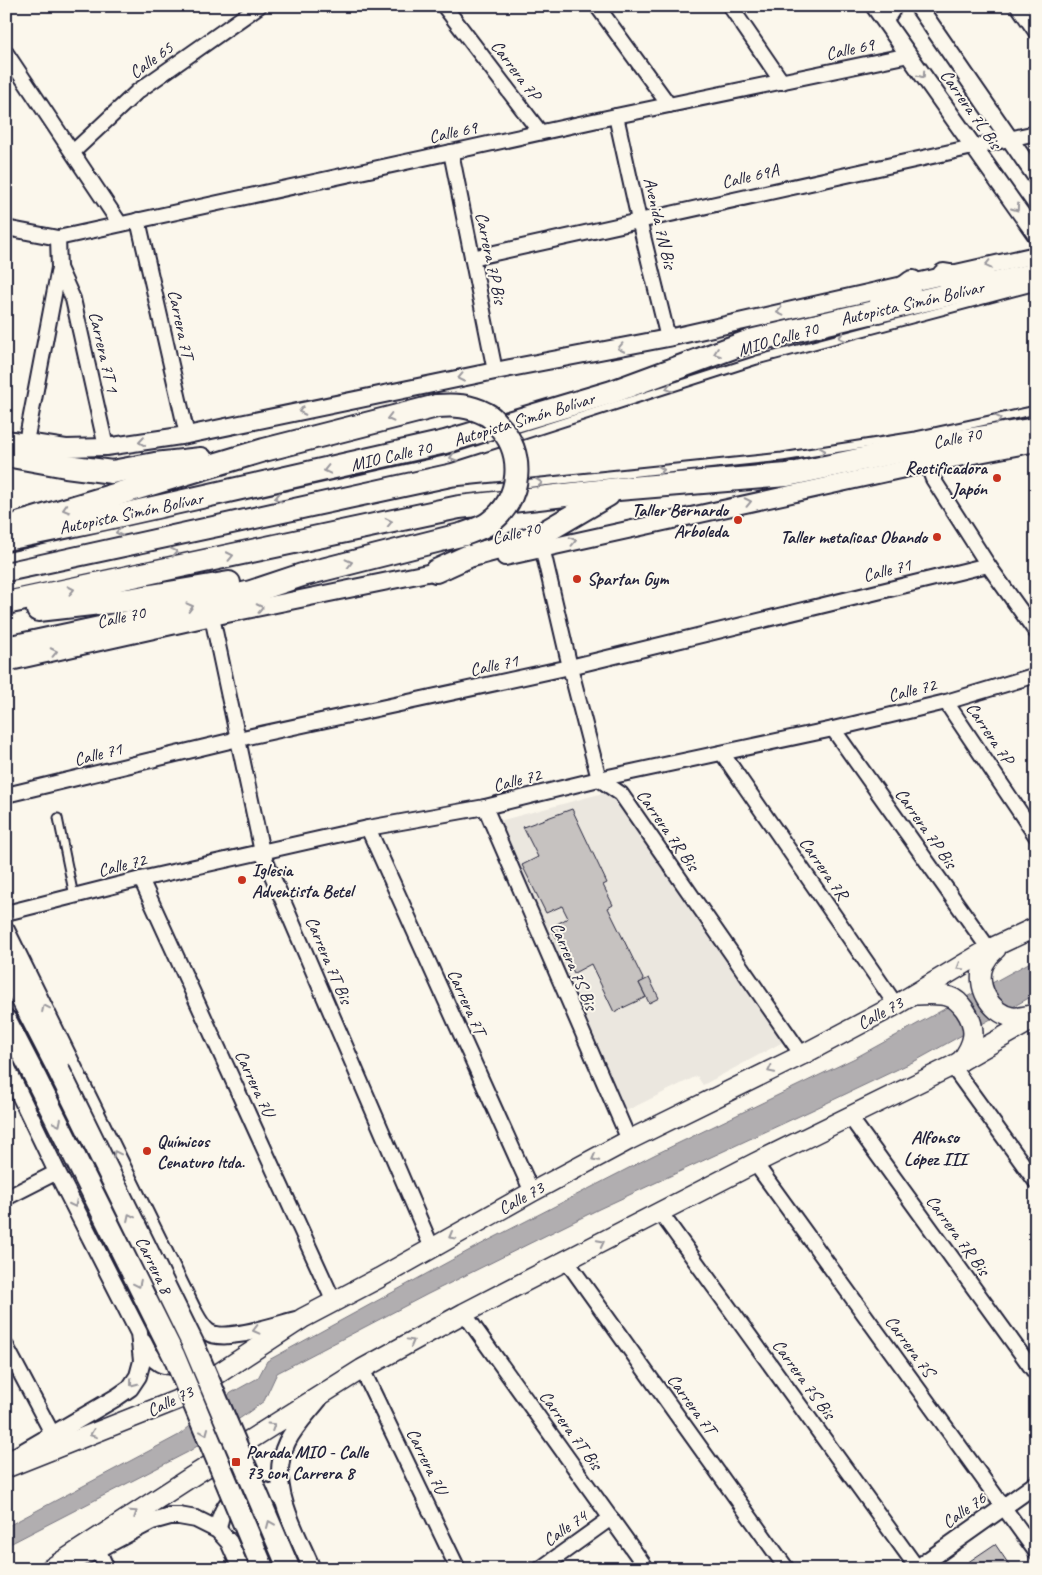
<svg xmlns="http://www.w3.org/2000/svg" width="1042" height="1575" viewBox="0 0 1042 1575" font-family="Caveat,sans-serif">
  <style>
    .built { fill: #ebe7df }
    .water { fill: #b1aeb0; stroke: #787681 }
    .building { fill: #c6c2c0; stroke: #22223b }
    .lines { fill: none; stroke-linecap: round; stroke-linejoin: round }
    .service-casing { stroke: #22223b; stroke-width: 11 }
    .minor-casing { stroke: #22223b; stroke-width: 18 }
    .tertiary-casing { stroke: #22223b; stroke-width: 20 }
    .secondary-casing { stroke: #22223b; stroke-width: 22 }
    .primary-casing { stroke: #22223b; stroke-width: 25 }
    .trunk-casing { stroke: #22223b; stroke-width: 26 }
    .service { stroke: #fbf7ec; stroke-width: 7 }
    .minor { stroke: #fbf7ec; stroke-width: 14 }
    .tertiary { stroke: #fbf7ec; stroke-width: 16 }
    .secondary { stroke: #fbf7ec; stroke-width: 19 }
    .primary { stroke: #fbf7ec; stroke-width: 21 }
    .trunk { stroke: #fbf7ec; stroke-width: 22 }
    .primary-bridge-casing { stroke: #22223b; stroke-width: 25; stroke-linecap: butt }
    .trunk-bridge-casing { stroke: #22223b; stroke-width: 26; stroke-linecap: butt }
    .primary-bridge { stroke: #fbf7ec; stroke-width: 21 }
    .trunk-bridge { stroke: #fbf7ec; stroke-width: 22 }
    .oneway { stroke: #99979c }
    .poi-dot { fill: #c8321e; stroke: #fbf7ec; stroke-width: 2 }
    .labels { text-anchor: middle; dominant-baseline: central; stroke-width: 4; stroke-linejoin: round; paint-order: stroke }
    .street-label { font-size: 18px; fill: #22223b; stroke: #fbf7ec }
    .poi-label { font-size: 18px; font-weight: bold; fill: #22223b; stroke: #fbf7ec; text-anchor: start }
    .neighbourhood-label { font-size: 19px; font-weight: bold; fill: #22223b; stroke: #fbf7ec }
  </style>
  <rect width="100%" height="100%" fill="#fbf7ec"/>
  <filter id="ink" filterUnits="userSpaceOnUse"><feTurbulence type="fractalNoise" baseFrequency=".02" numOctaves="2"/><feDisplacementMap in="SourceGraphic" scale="10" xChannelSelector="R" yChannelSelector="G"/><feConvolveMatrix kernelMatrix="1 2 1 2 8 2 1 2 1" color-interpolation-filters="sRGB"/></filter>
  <g filter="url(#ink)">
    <polygon class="built" points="607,792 618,798 783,1042 703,1085 697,1076 626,1111 499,821"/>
    <polygon class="water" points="1036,959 1036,994 917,1060 810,1111 599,1209 428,1294 277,1373 264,1401 242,1417 188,1452 6,1546 6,1527 179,1435 231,1393 258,1378 267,1361 470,1250 654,1155 855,1058"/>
    <g class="building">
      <polygon points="572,809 607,883 603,885 613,905 608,908 644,981 639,983 646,997 614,1012 591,964 574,973 551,927 568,918 562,906 546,913 522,865 538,857 523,827"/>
      <polygon points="649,978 659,998 649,1003 639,983"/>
      <polygon points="995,1544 1012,1569 958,1569"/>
    </g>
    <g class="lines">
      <g class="service-casing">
        <g id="service">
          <polyline points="6,557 449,459 757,360 1036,286"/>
          <polyline points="6,587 455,491 782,457 916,436 1036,410"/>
          <polyline points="58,818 74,896"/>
        </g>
      </g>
      <g class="minor-casing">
        <g id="minor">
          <polyline points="444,6 540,132"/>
          <polyline points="597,6 669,105"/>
          <polyline points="730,6 782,82"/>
          <polyline points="1018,6 1036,32"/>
          <polyline points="885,22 895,6"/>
          <polyline points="6,53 120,224"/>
          <polyline points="616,116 639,220 668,338"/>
          <polyline points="73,152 138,91 259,6"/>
          <polyline points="451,152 495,371"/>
          <polyline points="138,220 187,435"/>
          <polyline points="6,228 58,238 616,116 909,55"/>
          <polyline points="472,258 1036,133"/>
          <polyline points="59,268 73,299 106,447"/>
          <polyline points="26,442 59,268 58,238"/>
          <polyline points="927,464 933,479 988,565 1036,632"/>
          <polyline points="542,547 570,667 599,779 621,794 802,1055"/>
          <polyline points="212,617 262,852 432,1248"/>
          <polyline points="946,702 1036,836"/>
          <polyline points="833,729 989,949"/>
          <polyline points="722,753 896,1005"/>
          <polyline points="6,795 238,739 570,667 988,565"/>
          <polyline points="485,807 629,1140"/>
          <polyline points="368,828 532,1192"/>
          <polyline points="141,879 334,1302"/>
          <polyline points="6,913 141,879 368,828 485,807 599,779 833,729 946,702 1036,675"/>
          <polyline points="952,1066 1036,1182"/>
          <polyline points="850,1117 1036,1374"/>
          <polyline points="755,1163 1036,1552"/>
          <polyline points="6,1198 57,1172"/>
          <polyline points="660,1212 918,1569"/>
          <polyline points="566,1260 787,1569"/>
          <polyline points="464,1313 647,1569"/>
          <polyline points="6,1346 53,1435"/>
          <polyline points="362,1369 458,1569"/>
          <polyline points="98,1549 107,1569"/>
          <polyline points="540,1569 611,1518"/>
        </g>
      </g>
      <g class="tertiary-casing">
        <g id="tertiary">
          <polyline points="874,6 1036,235"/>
          <polyline points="918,6 1036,177"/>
          <polyline points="6,439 66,448 106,447 187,435 495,371 668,338 1036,255"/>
          <polyline points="505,557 927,464 1036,443"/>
          <polyline points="6,663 212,617 447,569"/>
          <path d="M6,930l186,379c4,7 9,18 16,23 16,11 68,-7 88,-12"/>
          <polyline points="6,1066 57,1172 139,1333 142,1361 138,1376 130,1388 117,1397 11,1459"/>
          <path d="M143,1342c9,20 21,30 43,19"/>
          <path d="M218,1530c4,-37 34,-51 65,-31"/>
          <polyline points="74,1562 152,1521 170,1516 179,1516 196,1519 218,1530 229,1542 241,1569"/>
          <path d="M312,1569c-16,-39 -46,-84 -25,-127 8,-16 21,-29 32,-43"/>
          <polyline points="916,1569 1036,1484"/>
        </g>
      </g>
      <g class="secondary-casing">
        <g id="secondary">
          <path d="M996,949c-5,4 -9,9 -12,15 -9,21 6,49 28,53 8,1 16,-2 24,-3"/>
          <path d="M914,995c12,0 25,-2 36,2 7,2 11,8 15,13 13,19 9,34 -4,51"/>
          <polyline points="6,1468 177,1400 195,1389 303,1318 379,1278 532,1192 629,1140 802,1055 896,1005 989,949 1036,927"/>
          <polyline points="50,1569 191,1477 362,1369 464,1313 755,1163 952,1066 1036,1018"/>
        </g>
      </g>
      <g class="primary-casing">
        <g id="primary">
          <polyline points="6,968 58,1069"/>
          <polyline points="6,1021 36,1079"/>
        </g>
      </g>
      <g class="trunk-casing">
        <g id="trunk">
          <polyline points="944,275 987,282"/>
          <polyline points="879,307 912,282"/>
          <polyline points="6,455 66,466 112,472 155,464 201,459"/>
          <polyline points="21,523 264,450 437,406"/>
          <polyline points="6,539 104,519 445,442 612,392 750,341 1036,274"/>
          <polyline points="436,571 469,556 517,543 540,535 608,495"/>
          <polyline points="6,603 459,507 618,489 787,475 920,447 1036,429"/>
          <polyline points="38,610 127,600 229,583"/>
          <polyline points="6,648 133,621 251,592 302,575 464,534"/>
        </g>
      </g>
      <use href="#service" class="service"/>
      <use href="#minor" class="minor"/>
      <use href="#tertiary" class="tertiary"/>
      <use href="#secondary" class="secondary"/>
      <use href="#primary" class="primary"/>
      <use href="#trunk" class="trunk"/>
      <g class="primary-bridge-casing">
        <g id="primary-bridge">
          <polyline points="58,1069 193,1344 289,1569"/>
          <polyline points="36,1079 174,1356 263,1569"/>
        </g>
      </g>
      <g class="trunk-bridge-casing">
        <path id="trunk-bridge" d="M437,406c18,-1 32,-1 49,8 4,2 8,6 11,10 29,28 25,76 -8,99 -7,5 -17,8 -25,11"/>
      </g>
      <use href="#primary-bridge" class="primary-bridge"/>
      <use href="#trunk-bridge" class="trunk-bridge"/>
    </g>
    <defs><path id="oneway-chevron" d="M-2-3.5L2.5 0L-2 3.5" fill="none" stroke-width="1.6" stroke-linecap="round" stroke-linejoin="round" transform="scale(1.25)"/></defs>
    <g class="oneway">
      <use href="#oneway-chevron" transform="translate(922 75) rotate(55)"/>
      <use href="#oneway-chevron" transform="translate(1016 208) rotate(55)"/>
      <use href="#oneway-chevron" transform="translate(988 265) rotate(167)"/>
      <use href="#oneway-chevron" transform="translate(780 312) rotate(167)"/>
      <use href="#oneway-chevron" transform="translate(842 337) rotate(165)"/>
      <use href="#oneway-chevron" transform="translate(621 348) rotate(168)"/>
      <use href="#oneway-chevron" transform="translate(717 353) rotate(160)"/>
      <use href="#oneway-chevron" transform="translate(461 378) rotate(168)"/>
      <use href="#oneway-chevron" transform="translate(669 388) rotate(162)"/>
      <use href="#oneway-chevron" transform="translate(302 411) rotate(168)"/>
      <use href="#oneway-chevron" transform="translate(390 418) rotate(166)"/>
      <use href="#oneway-chevron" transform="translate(998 419) rotate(-12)"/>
      <use href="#oneway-chevron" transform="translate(142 442) rotate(172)"/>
      <use href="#oneway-chevron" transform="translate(822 451) rotate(-9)"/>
      <use href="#oneway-chevron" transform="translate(453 457) rotate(163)"/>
      <use href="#oneway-chevron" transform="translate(327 470) rotate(167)"/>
      <use href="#oneway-chevron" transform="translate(661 470) rotate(-6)"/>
      <use href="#oneway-chevron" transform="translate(539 483) rotate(-6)"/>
      <use href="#oneway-chevron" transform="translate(278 498) rotate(167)"/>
      <use href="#oneway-chevron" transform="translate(748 502) rotate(-12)"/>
      <use href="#oneway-chevron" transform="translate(66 509) rotate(164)"/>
      <use href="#oneway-chevron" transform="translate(389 522) rotate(-12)"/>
      <use href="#oneway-chevron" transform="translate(119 532) rotate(168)"/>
      <use href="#oneway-chevron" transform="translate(573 541) rotate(-12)"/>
      <use href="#oneway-chevron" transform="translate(174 552) rotate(-13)"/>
      <use href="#oneway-chevron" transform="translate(230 556) rotate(-12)"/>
      <use href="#oneway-chevron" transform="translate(349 563) rotate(-14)"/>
      <use href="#oneway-chevron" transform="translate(71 590) rotate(-12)"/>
      <use href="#oneway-chevron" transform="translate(190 607) rotate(-14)"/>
      <use href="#oneway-chevron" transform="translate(260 608) rotate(-12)"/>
      <use href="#oneway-chevron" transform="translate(54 652) rotate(-12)"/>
      <use href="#oneway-chevron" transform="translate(960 967) rotate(149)"/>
      <use href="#oneway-chevron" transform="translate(45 1008) rotate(-116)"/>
      <use href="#oneway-chevron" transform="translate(771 1070) rotate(154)"/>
      <use href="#oneway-chevron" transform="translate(58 1123) rotate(64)"/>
      <use href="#oneway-chevron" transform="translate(116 1154) rotate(-116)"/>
      <use href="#oneway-chevron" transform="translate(595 1158) rotate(152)"/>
      <use href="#oneway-chevron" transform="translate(74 1204) rotate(63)"/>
      <use href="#oneway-chevron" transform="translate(130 1217) rotate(-116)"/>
      <use href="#oneway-chevron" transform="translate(452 1236) rotate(151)"/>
      <use href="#oneway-chevron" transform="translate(601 1243) rotate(-27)"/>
      <use href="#oneway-chevron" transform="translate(138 1284) rotate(64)"/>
      <use href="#oneway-chevron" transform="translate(256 1330) rotate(166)"/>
      <use href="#oneway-chevron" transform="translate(411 1342) rotate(-29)"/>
      <use href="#oneway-chevron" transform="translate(133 1383) rotate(128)"/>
      <use href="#oneway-chevron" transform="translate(272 1426) rotate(-32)"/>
      <use href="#oneway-chevron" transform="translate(205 1432) rotate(67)"/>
      <use href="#oneway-chevron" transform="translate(93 1434) rotate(158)"/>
      <use href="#oneway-chevron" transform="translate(134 1513) rotate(-33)"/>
      <use href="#oneway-chevron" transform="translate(270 1524) rotate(-113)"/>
    </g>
  </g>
  <g class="poi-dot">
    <circle cx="997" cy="478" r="5"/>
    <circle cx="738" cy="520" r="5"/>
    <circle cx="937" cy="537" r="5"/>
    <circle cx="577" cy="579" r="5"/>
    <circle cx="242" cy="880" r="5"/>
    <circle cx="147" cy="1151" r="5"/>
    <rect x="231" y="1457" width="10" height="10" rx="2.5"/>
  </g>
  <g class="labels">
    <g class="street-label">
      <text transform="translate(850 49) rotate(-12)">Calle 69</text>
      <text transform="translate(151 60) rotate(-36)">Calle 65</text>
      <text transform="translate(516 70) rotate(53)">Carrera 7P</text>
      <text transform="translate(971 109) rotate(55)">Carrera 7L Bis</text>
      <text transform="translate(453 132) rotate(-12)">Calle 69</text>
      <text transform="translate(750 176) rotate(-13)">Calle 69A</text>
      <text transform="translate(660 223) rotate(77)">Avenida 7N Bis</text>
      <text transform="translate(491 258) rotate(78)">Carrera 7P Bis</text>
      <text transform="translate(912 303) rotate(-13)">Autopista Simón Bolívar</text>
      <text transform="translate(181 324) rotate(78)">Carrera 7T</text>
      <text transform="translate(778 339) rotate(-16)">MIO Calle 70</text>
      <text transform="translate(104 352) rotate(77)">Carrera 7T 1</text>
      <text transform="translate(524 419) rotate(-17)">Autopista Simón Bolívar</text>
      <text transform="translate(957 438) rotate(-11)">Calle 70</text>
      <text transform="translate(391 456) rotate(-13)">MIO Calle 70</text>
      <text transform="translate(131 513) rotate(-12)">Autopista Simón Bolívar</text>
      <text transform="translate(516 533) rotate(-13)">Calle 70</text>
      <text transform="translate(887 570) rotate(-14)">Calle 71</text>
      <text transform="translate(121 617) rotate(-12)">Calle 70</text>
      <text transform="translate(494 665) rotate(-12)">Calle 71</text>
      <text transform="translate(912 690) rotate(-14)">Calle 72</text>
      <text transform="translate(990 733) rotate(56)">Carrera 7P</text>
      <text transform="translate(98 754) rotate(-14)">Calle 71</text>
      <text transform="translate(517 780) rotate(-14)">Calle 72</text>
      <text transform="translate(926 828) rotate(55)">Carrera 7P Bis</text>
      <text transform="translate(668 830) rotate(55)">Carrera 7R Bis</text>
      <text transform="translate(122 865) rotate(-14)">Calle 72</text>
      <text transform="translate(824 868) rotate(55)">Carrera 7R</text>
      <text transform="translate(329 960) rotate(67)">Carrera 7T Bis</text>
      <text transform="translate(574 966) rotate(67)">Carrera 7S Bis</text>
      <text transform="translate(467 1002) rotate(66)">Carrera 7T</text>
      <text transform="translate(880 1013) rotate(-29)">Calle 73</text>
      <text transform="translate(255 1083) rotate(65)">Carrera 7U</text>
      <text transform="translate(521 1198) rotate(-29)">Calle 73</text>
      <text transform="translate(958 1235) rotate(54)">Carrera 7R Bis</text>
      <text transform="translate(154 1265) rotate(64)">Carrera 8</text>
      <text transform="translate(910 1346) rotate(54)">Carrera 7S</text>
      <text transform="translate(804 1379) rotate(54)">Carrera 7S Bis</text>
      <text transform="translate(170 1401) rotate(-26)">Calle 73</text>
      <text transform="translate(692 1404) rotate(54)">Carrera 7T</text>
      <text transform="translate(571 1430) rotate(54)">Carrera 7T Bis</text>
      <text transform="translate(427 1461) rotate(64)">Carrera 7U</text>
      <text transform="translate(964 1510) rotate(-35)">Calle 76</text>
      <text transform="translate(565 1528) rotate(-35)">Calle 74</text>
    </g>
    <g class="poi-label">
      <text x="987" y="468" text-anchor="end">Rectificadora<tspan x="987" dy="21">Japón</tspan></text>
      <text x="728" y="510" text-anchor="end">Taller Bernardo<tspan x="728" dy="21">Arboleda</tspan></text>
      <text x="927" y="537" text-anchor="end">Taller metalicas Obando</text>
      <text x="587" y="579">Spartan Gym</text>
      <text x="252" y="870">Iglesia<tspan x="252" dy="21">Adventista Betel</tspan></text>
      <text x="157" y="1141">Químicos<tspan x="157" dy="21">Cenaturo ltda.</tspan></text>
      <text x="246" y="1452">Parada MIO - Calle<tspan x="246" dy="21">73 con Carrera 8</tspan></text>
    </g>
    <g class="neighbourhood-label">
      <text x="935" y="1137">Alfonso<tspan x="935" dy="22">López III</tspan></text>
    </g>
  </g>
  <rect width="1042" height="1575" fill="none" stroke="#fbf7ec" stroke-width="25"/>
  <rect x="12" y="12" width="1017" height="1550" fill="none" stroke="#22223b" stroke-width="2" filter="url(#ink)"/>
</svg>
